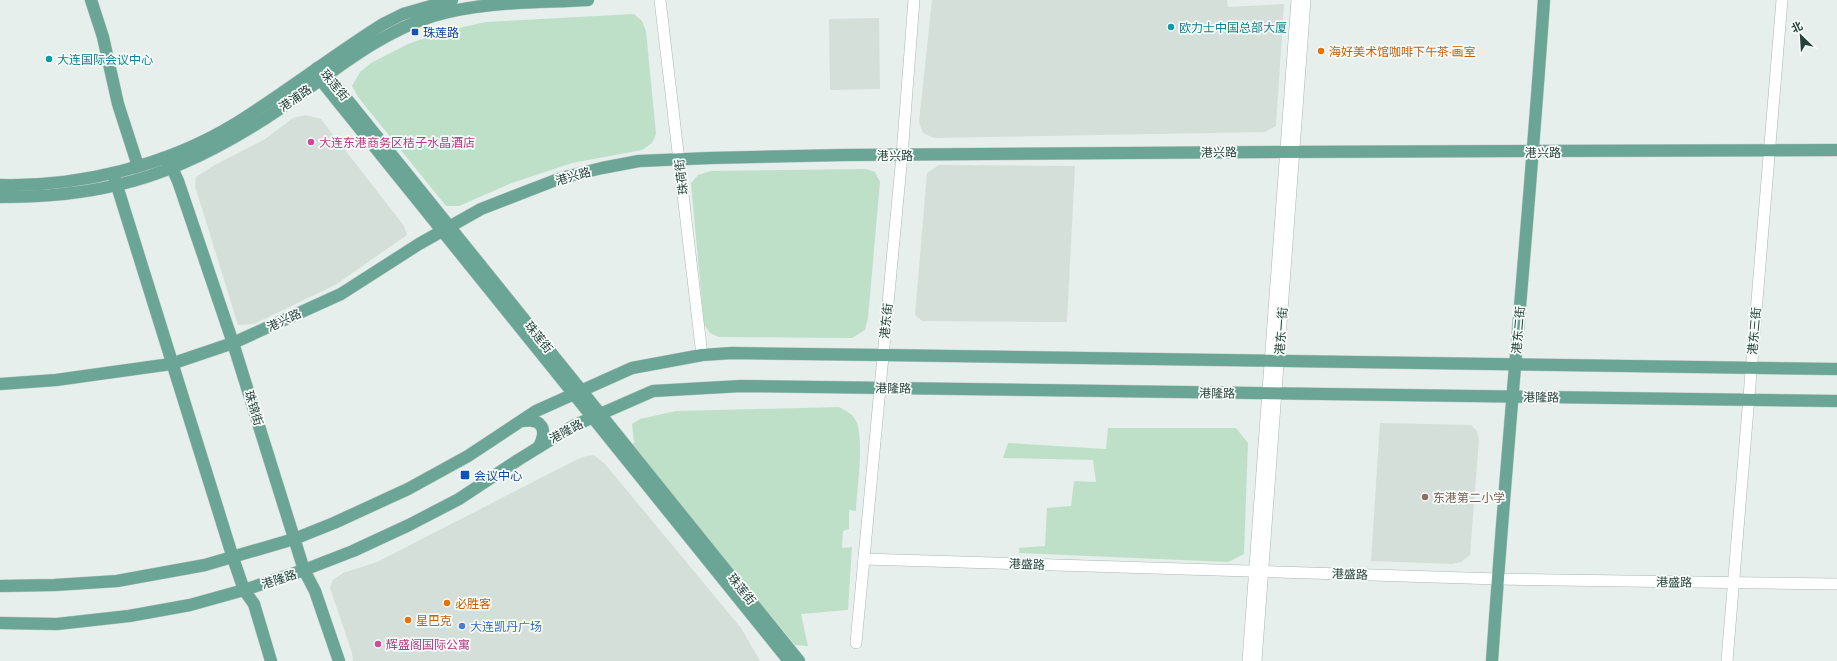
<svg xmlns="http://www.w3.org/2000/svg" width="1837" height="661" viewBox="0 0 1837 661" font-family="'PT Sans Narrow','Noto Sans SC',sans-serif">
  <style>
    .built { fill: #d4dfda }
    .green { fill: #bfe0c8 }
    .lines { fill: none; stroke-linecap: round; stroke-linejoin: round }
    .minor-casing { stroke: #a8b8b2; stroke-width: 12 }
    .major-casing { stroke: #c2cac8; stroke-width: 13 }
    .minor { stroke: #fff; stroke-width: 11 }
    .major { stroke: #6aa596; stroke-width: 12 }
    .culture-dot { fill: #0f9aa8; stroke: #f7fbf9; stroke-width: 1.5 }
    .transit-dot { fill: #1a4fb4; stroke: #f7fbf9; stroke-width: 1.5 }
    .food-dot { fill: #e8710a; stroke: #f7fbf9; stroke-width: 1.5 }
    .hotel-dot { fill: #d1479c; stroke: #f7fbf9; stroke-width: 1.5 }
    .education-dot { fill: #8d6e63; stroke: #f7fbf9; stroke-width: 1.5 }
    .shop-dot { fill: #3f7fe0; stroke: #f7fbf9; stroke-width: 1.5 }
    .labels { text-anchor: middle; dominant-baseline: central; stroke-width: 3.5; stroke-linejoin: round; paint-order: stroke }
    .culture-label { font-size: 12px; fill: #0d838f; stroke: #f7fbf9; text-anchor: start }
    .transit-label { font-size: 12px; fill: #164399; stroke: #f7fbf9; text-anchor: start }
    .food-label { font-size: 12px; fill: #c56008; stroke: #f7fbf9; text-anchor: start }
    .street-label { font-size: 12px; fill: #24423a; stroke: #f7fbf9 }
    .hotel-label { font-size: 12px; fill: #b23c85; stroke: #f7fbf9; text-anchor: start }
    .education-label { font-size: 12px; fill: #785e54; stroke: #f7fbf9; text-anchor: start }
    .shop-label { font-size: 12px; fill: #366cbe; stroke: #f7fbf9; text-anchor: start }
  </style>
  <rect width="100%" height="100%" fill="#e6efeb"/>
  <g class="built">
    <polygon points="932,0 1227,0 1228,7 1284,4 1276,126 1265,132 934,138 923,133 919,122"/>
    <polygon points="879,18 880,89 830,90 829,19"/>
    <polygon points="305,115 321,119 404,226 407,235 335,285 254,324 238,325 195,186 196,177 215,165 265,139 293,118"/>
    <polygon points="939,165 1075,166 1067,322 922,321 915,315 927,173"/>
    <polygon points="1380,423 1471,425 1477,431 1479,439 1470,555 1461,562 1452,564 1371,561"/>
    <polygon points="594,455 605,464 741,628 760,661 353,661 352,653 330,588 333,580 343,573 377,562 576,460 586,456"/>
  </g>
  <g class="green">
    <polygon points="634,14 642,21 646,31 656,134 652,143 642,150 572,163 512,183 459,206 446,206 358,97 352,86 360,72 371,63 408,44 445,31 486,22"/>
    <polygon points="866,169 875,172 880,182 868,318 865,330 852,338 719,337 710,333 704,324 691,183 698,175 711,171"/>
    <path d="M839,407c7,4 15,7 18,16 7,22 0,64 -1,88l-7,-1v19l-6,2 -1,17 10,-1 -4,63 -47,4 7,32 -13,-1 -164,-197 3,-6 -2,-18 8,-5 36,-8z"/>
    <polygon points="1108,428 1236,428 1248,443 1244,554 1228,562 1019,553 1019,548 1045,546 1047,508 1071,506 1074,481 1096,482 1093,460 1003,458 1008,443 1106,449"/>
  </g>
  <g class="lines">
    <g class="minor-casing">
      <g id="minor">
        <polyline points="660,0 702,355"/>
        <polyline points="864,559 1498,579 1837,584"/>
        <polyline points="856,643 902,155 914,0"/>
        <polyline points="1248,661 1297,0"/>
        <polyline points="1256,661 1305,0"/>
        <polyline points="1727,661 1782,0"/>
      </g>
    </g>
    <g class="major-casing">
      <g id="major">
        <polyline points="91,0 103,37 118,104 138,166"/>
        <polyline points="163,158 172,168 178,181 233,343 304,570 315,591 339,661"/>
        <polyline points="113,173 233,558 244,590 254,604 271,661"/>
        <path d="M0,185c79,2 166,-19 235,-61 50,-31 97,-68 148,-100l20,-10 49,-14"/>
        <path d="M0,197c38,0 80,-3 117,-12 58,-13 112,-42 161,-75 49,-33 97,-76 155,-94 49,-15 104,-13 155,-16"/>
        <polyline points="0,384 56,380 171,364 233,343 341,294 419,244 481,209 561,178 602,168 639,161 710,158 844,155 1273,152 1837,150"/>
        <path d="M522,421c20,-3 26,8 17,26"/>
        <polyline points="0,586 55,585 117,581 205,565 294,539 334,523 408,489 468,456 536,411 632,368 702,355 732,353 882,355 1837,369"/>
        <polyline points="0,623 57,624 129,616 190,605 244,590 304,570 353,551 409,525 459,499 518,460 573,426 653,391 741,386 1837,401"/>
        <polyline points="789,661 315,73 317,68 321,67 799,661"/>
        <path d="M1492,661c15,-221 37,-440 52,-661"/>
      </g>
    </g>
    <use href="#minor" class="minor"/>
    <use href="#major" class="major"/>
  </g>
  <g class="culture-dot">
    <circle cx="1171" cy="27" r="4"/>
    <circle cx="49" cy="59" r="4"/>
  </g>
  <g class="transit-dot">
    <rect x="411" y="28" width="8" height="8" rx="2"/>
    <rect x="460" y="470" width="10" height="10" rx="2"/>
  </g>
  <g class="food-dot">
    <circle cx="1321" cy="51" r="4"/>
    <circle cx="447" cy="603" r="4"/>
    <circle cx="408" cy="620" r="4"/>
  </g>
  <g class="hotel-dot">
    <circle cx="311" cy="142" r="4"/>
    <circle cx="378" cy="644" r="4"/>
  </g>
  <circle class="education-dot" cx="1425" cy="497" r="4"/>
  <circle class="shop-dot" cx="462" cy="626" r="4"/>
  <g class="labels">
    <g class="culture-label">
      <text x="1179" y="27">欧力士中国总部大厦</text>
      <text x="57" y="59">大连国际会议中心</text>
    </g>
    <g class="transit-label">
      <text x="423" y="32">珠莲路</text>
      <text x="474" y="475">会议中心</text>
    </g>
    <g class="food-label">
      <text x="1329" y="51">海好美术馆咖啡下午茶·画室</text>
      <text x="455" y="603">必胜客</text>
      <text x="416" y="620">星巴克</text>
    </g>
    <g class="street-label">
      <text transform="translate(335 85) rotate(50)">珠莲街</text>
      <text transform="translate(295 98) rotate(-35)">港浦路</text>
      <text transform="translate(1219 152) rotate(-1)">港兴路</text>
      <text x="1543" y="152">港兴路</text>
      <text x="895" y="155">港兴路</text>
      <text transform="translate(573 176) rotate(-16)">港兴路</text>
      <text transform="translate(681 177) rotate(-97)">珠荷街</text>
      <text transform="translate(284 320) rotate(-25)">港兴路</text>
      <text transform="translate(886 321) rotate(-84)">港东街</text>
      <text transform="translate(1518 330) rotate(-85)">港东二街</text>
      <text transform="translate(1281 331) rotate(-86)">港东一街</text>
      <text transform="translate(1754 331) rotate(-85)">港东三街</text>
      <text transform="translate(539 337) rotate(51)">珠莲街</text>
      <text transform="translate(893 388) rotate(1)">港隆路</text>
      <text transform="translate(1217 393) rotate(1)">港隆路</text>
      <text transform="translate(1541 397) rotate(1)">港隆路</text>
      <text transform="translate(254 408) rotate(73)">珠锦街</text>
      <text transform="translate(566 431) rotate(-28)">港隆路</text>
      <text transform="translate(1027 564) rotate(2)">港盛路</text>
      <text transform="translate(1350 574) rotate(2)">港盛路</text>
      <text transform="translate(279 579) rotate(-18)">港隆路</text>
      <text transform="translate(1674 582) rotate(1)">港盛路</text>
      <text transform="translate(742 589) rotate(51)">珠莲街</text>
    </g>
    <g class="hotel-label">
      <text x="319" y="142">大连东港商务区桔子水晶酒店</text>
      <text x="386" y="644">辉盛阁国际公寓</text>
    </g>
    <g class="education-label">
      <text x="1433" y="497">东港第二小学</text>
    </g>
    <g class="shop-label">
      <text x="470" y="626">大连凯丹广场</text>
    </g>
  </g>
  <g transform="translate(1801 36) rotate(335)" stroke="#f7fbf9" stroke-width="3" paint-order="stroke">
  <path d="M0-3L7 15L0 10L-7 15Z" fill="#24423a"/>
  <text y="-6" font-size="11" font-weight="bold" text-anchor="middle" fill="#24423a">北</text>
  </g>
</svg>
